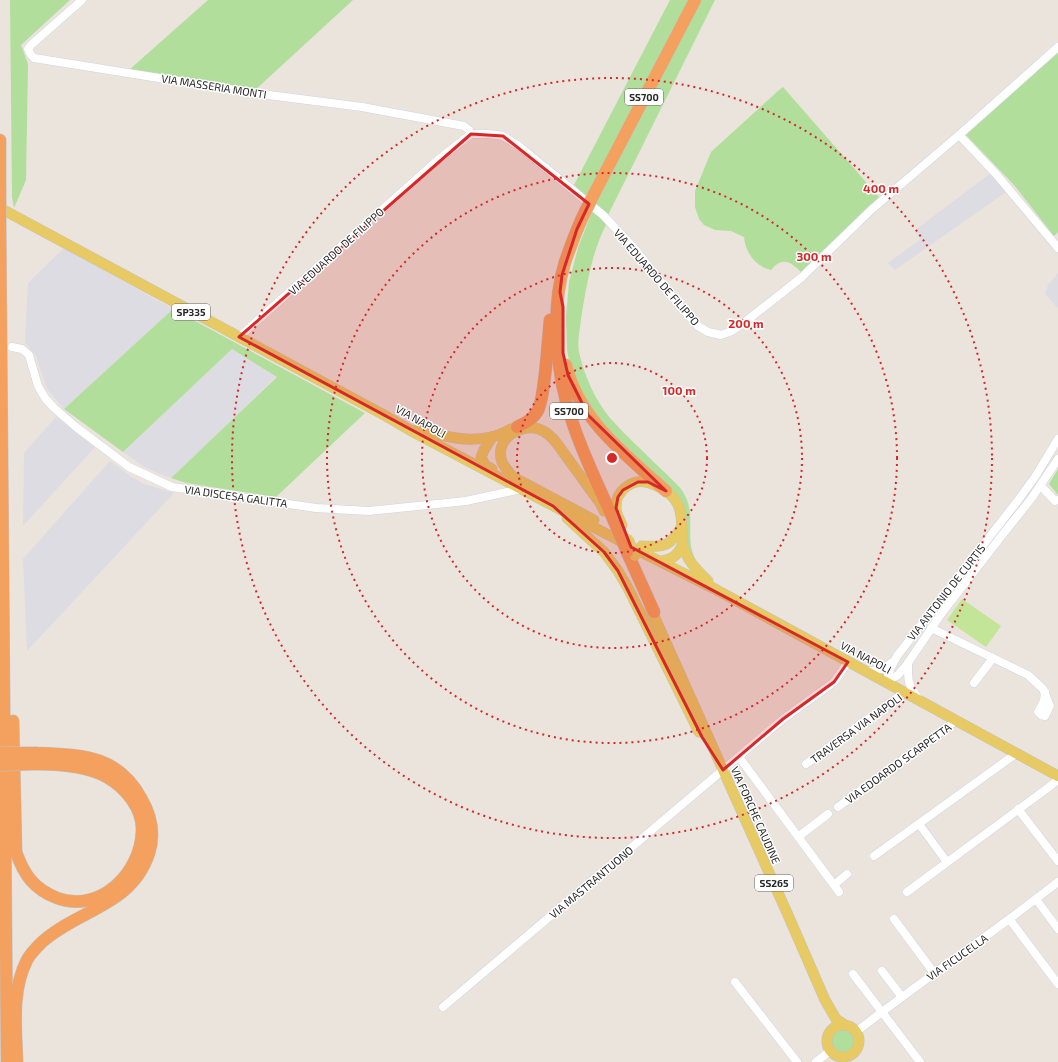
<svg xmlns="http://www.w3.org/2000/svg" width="1058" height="1062" viewBox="0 0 1058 1062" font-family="'Exo 2',sans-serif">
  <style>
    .industrial { fill: #dedce3 }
    .green { fill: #b1de9b }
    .pitch { fill: #c3e598 }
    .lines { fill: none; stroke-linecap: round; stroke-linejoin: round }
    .minor-casing { stroke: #d1d4e1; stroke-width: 9 }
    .major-casing { stroke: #c3c3c3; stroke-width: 11 }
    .highway-casing { stroke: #c3c3c3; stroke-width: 13 }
    .minor { stroke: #fff; stroke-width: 8 }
    .major { stroke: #e7ca64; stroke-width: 10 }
    .highway { stroke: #f4a05e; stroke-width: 12 }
    .major-bridge-casing { stroke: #c3c3c3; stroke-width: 11; stroke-linecap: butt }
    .highway-bridge-casing { stroke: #c3c3c3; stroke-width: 13; stroke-linecap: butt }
    .major-bridge { stroke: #e7ca64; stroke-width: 10 }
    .highway-bridge { stroke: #f4a05e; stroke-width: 12 }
    .marked { fill: #d62828; fill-opacity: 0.2; stroke: #d62828; stroke-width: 3; stroke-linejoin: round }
    .ring { fill: none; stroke: #d62828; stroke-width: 2; stroke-dasharray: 2 4 }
    .labels { text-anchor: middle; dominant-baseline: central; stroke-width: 3; stroke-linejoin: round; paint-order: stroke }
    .shield { fill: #fff; stroke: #696969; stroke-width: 1 }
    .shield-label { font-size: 10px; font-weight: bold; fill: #292929 }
    .street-label { font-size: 11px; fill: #292929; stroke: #fff }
    .centre { fill: #d62828; stroke: #fff; stroke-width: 2 }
    .ring-label { font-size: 12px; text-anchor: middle; font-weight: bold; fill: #d62828; stroke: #fff; stroke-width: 3; stroke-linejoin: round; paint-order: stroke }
  </style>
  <rect width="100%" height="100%" fill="#eae4dc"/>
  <g class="industrial">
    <polygon points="991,173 1006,192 895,270 888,263 921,239 914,231"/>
    <polygon points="64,248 173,309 64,409 47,389 36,356 25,342 28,283"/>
    <polygon points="1058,273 1058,308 1045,294 1048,285"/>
    <polygon points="232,349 277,376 171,478 146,468 123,452"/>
    <polygon points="56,417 95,447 23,526 24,453"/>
    <polygon points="110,461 130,476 144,484 174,493 27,651 23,559"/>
  </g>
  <g class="green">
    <polygon points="10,0 70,0 21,45 28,64 26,180 14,208 12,197"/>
    <polygon points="208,0 353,0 254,91 129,70"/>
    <polygon points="670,0 688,0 586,196 574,185"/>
    <polygon points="700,0 715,0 608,215 595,205"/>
    <polygon points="1058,52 1058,232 1054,236 1014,185 966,135"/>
    <path d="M783,87l96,110 -78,75c-11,-11 -19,-15 -30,-2 -15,-3 -26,-18 -27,-33l-13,-6 -16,-1 -11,-5 -5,-6 -4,-12v-16l16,-39 68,-62z"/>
    <path d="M593,209l14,14c-15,27 -21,65 -26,96 -1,11 -4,22 -2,33 5,23 16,48 31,66 16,18 34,34 51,51 7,7 14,13 20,20 19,26 0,48 17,75 -2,-2 -5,-5 -7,-7 -8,-12 -3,-36 -8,-51l-80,-78 -31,-52 -5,-26 -1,-33 3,-35 9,-34z"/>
    <polygon points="173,309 365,413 276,497 186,483 171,478 277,377 232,349 123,452 64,409"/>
    <polygon points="1058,469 1058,495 1049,484"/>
    <circle cx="842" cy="1042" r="13"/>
  </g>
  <polygon class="pitch" points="962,599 1001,626 986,647 947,620"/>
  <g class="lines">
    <g class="minor-casing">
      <g id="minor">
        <polyline points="82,0 31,45 28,49 31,55 34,58 253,93 362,107 464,126 469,130 471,134"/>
        <polyline points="959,135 963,139 996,174 1058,248"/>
        <polyline points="239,337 439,159 471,134 488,134 503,136 519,146 603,215 635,249 678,304 698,326 708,332 721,335 732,331 750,318 802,277 871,210 959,135 1058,47"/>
        <polyline points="12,347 22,349 29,355 38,386 45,398 54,408 76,427 129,467 172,487 316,508 369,511 466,501 521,489"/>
        <polyline points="1041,486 1055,501 1058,500"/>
        <polyline points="931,628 1028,675 1043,689 1050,706 1045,716 1041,715 1038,712 1044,701 1045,692"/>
        <path d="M908,663c0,18 -1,21 11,36"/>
        <path d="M866,671c10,0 18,-1 25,-8"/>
        <polyline points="886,682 890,669 897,656 1019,499 1035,477 1058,439"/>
        <polyline points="886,682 898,675 908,663 941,614 1003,534 1031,499 1058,459"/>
        <polyline points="974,683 993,658"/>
        <polyline points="739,757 839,892"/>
        <polyline points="806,764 905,692"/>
        <polyline points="838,807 957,720"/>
        <polyline points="1018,809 1058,861"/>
        <polyline points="919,824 947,862"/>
        <polyline points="798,837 828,814"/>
        <polyline points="874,856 1017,753"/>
        <polyline points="834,885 847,874"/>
        <polyline points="907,892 1053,784 1058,779"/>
        <polyline points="1036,899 1058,929"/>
        <polyline points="894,919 934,973"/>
        <polyline points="1010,920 1058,984"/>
        <polyline points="882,971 902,997"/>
        <polyline points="853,974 920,1062"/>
        <polyline points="735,982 797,1062"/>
        <polyline points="443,1007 783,719 834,682 848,662"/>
        <path d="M856,1032c66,-52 136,-98 202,-150"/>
        <polyline points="816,1062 830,1051"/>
      </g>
    </g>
    <g class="major-casing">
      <g id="major">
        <polyline points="0,208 384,415 415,433 639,551 715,589 1058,776"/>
        <path d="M419,428c23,8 47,15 72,9 7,-1 14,-5 20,-8"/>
        <polyline points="492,437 484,450 481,457 485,465 492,469"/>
        <path d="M513,477c-3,-4 -8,-9 -11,-15 -8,-22 17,-39 37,-33 8,3 14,9 19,16l42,58 4,8"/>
        <polyline points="517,479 594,520"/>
        <polyline points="567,518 604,552 618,571 628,588 699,732"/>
        <path d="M622,525c-2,-5 -6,-11 -6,-17 -1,-16 15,-29 30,-26 6,1 15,6 20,9 20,14 14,32 17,53 2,15 15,27 25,37"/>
        <path d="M642,546c23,1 28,1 40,-20"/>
        <path d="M662,561c12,-2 16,-7 21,-17"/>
        <polyline points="650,607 788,915 825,1000 836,1019 845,1025"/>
        <circle cx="843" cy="1041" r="16"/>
      </g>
    </g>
    <g class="highway-casing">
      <g id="highway">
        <polyline points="0,140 0,191"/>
        <polyline points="594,194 695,0"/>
        <path d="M585,212c-8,16 -14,33 -20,50 -15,49 -9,114 8,162 11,33 27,65 41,97"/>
        <polyline points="0,223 7,1062"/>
        <path d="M566,365c13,55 60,90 100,126"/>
        <path d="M517,427c8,-4 15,-7 20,-15 8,-12 11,-74 13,-92"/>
        <polyline points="627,552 654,612"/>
        <path d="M13,721l3,131c8,23 18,37 41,46 43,16 84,-25 85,-67 1,-22 -16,-43 -35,-54 -20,-11 -48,-13 -71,-13"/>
        <path d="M17,1062c-1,-33 -6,-71 10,-102 3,-6 10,-13 15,-18 37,-33 90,-36 107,-89 6,-19 2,-38 -8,-55 -24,-44 -61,-43 -105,-45"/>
      </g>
    </g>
    <use href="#minor" class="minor"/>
    <use href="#major" class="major"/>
    <use href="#highway" class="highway"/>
    <g class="major-bridge-casing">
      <polyline id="major-bridge" points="628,539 635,556"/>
    </g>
    <g class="highway-bridge-casing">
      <g id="highway-bridge">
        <polyline points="0,191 0,223"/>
        <polyline points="585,212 594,194"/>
        <polyline points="614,521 627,552"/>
        <polyline points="0,753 36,753"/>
        <polyline points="0,765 36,764"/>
      </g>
    </g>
    <use href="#major-bridge" class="major-bridge"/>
    <use href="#highway-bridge" class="highway-bridge"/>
  </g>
  <path class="marked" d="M471,134l32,2 86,68 -12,25 -15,46 -2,17 3,15v46l5,22 20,40 78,76 -18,-9h-10l-15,8 -5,7 -2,11 15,39 217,115 -14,20 -51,37 -60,51 -21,-33 -84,-166 -14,-19 -51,-46 -314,-169z"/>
  <g class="ring">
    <circle cx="612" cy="458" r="95"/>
    <circle cx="612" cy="458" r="190"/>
    <circle cx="612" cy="458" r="285"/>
    <circle cx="612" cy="458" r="380"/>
  </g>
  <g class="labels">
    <g class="shield">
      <rect x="625" y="89" width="38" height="16" rx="3"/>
      <rect x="172" y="304" width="38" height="16" rx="3"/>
      <rect x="550" y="403" width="38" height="16" rx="3"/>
      <rect x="755" y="875" width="38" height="16" rx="3"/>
    </g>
    <g class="shield-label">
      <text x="644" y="97">SS700</text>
      <text x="191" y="312">SP335</text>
      <text x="569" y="411">SS700</text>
      <text x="774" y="883">SS265</text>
    </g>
    <g class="street-label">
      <text transform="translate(214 86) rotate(9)">VIA MASSERIA MONTI</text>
      <text transform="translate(336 251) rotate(-42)">VIA EDUARDO DE FILIPPO</text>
      <text transform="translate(657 277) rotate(49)">VIA EDUARDO DE FILIPPO</text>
      <text transform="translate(421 421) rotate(29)">VIA NAPOLI</text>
      <text transform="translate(236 496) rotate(8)">VIA DISCESA GALITTA</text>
      <text transform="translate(946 592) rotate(-52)">VIA ANTONIO DE CURTIS</text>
      <text transform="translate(866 657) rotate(28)">VIA NAPOLI</text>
      <text transform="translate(856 728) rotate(-36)">TRAVERSA VIA NAPOLI</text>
      <text transform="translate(898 763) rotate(-36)">VIA EDOARDO SCARPETTA</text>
      <text transform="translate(756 815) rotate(66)">VIA FORCHE CAUDINE</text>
      <text transform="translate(591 882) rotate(-40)">VIA MASTRANTUONO</text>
      <text transform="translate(957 957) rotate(-35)">VIA FICUCELLA</text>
    </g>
  </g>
  <circle cx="612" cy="458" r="6" class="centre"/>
  <g class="ring-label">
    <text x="881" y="193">400 m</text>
    <text x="814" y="261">300 m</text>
    <text x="746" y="328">200 m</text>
    <text x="679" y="395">100 m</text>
  </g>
</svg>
